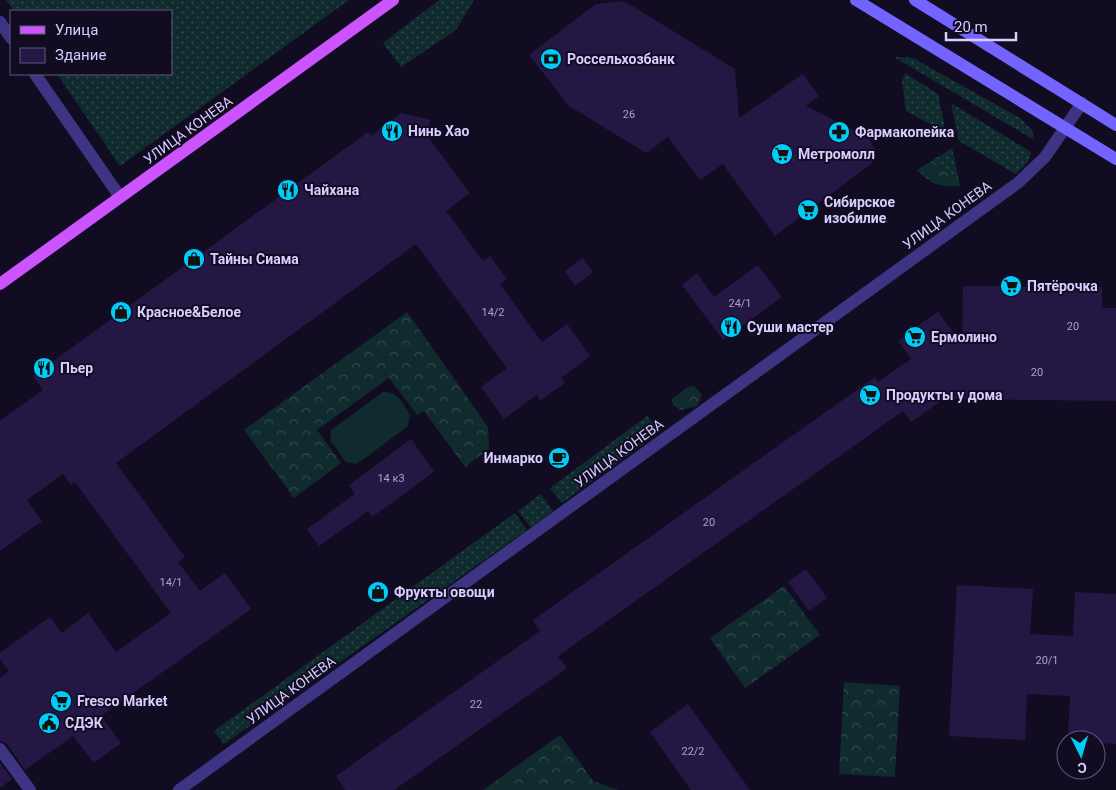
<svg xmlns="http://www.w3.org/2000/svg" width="1116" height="790" viewBox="0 0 1116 790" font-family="Roboto,sans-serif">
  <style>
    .grass { fill: url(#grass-dots) }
    .forest { fill: url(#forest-crowns) }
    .pitch { fill: #0f2b2d }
    .building { fill: #241744 }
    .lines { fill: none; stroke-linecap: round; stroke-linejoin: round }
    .minor { stroke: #3d3484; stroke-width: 12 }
    .secondary { stroke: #7464ff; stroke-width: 12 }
    .primary { stroke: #cc54ff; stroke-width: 12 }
    .labels { text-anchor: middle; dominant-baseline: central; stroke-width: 4; stroke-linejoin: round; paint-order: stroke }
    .number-label { font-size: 11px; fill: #aaa0d0 }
    .poi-label { font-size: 14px; font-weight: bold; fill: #d7cdff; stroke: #120c22; text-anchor: start }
    .street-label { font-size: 14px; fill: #d7cdff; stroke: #120c22 }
  </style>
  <defs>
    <pattern id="grass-dots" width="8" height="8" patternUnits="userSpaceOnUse" patternTransform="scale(1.25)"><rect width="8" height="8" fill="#0f2b2d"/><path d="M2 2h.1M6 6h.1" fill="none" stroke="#31494c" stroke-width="1.8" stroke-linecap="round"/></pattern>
    <pattern id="forest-crowns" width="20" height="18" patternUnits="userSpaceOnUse" patternTransform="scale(1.25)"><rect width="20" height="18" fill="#0f2b2d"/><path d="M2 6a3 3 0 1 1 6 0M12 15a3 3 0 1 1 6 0" fill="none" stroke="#31494c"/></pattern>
  </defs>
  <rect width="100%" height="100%" fill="#120c22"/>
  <g class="grass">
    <polygon points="6,0 349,0 120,166 57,74 171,74 171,11 14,11"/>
    <polygon points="439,0 474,0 456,30 401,67 383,43"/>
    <polygon points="894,57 913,58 1020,118 1032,130 1034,140"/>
    <polygon points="905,73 938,94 946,133 906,111 902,81"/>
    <polygon points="951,103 1031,152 1028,162 1016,174 959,141"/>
    <path d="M952,148l8,38c-17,2 -32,-3 -43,-16z"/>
    <polygon points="647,416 656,428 654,436 565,501 561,502 550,488"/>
    <polygon points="541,494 553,511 531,528 518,511"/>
    <polygon points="515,513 527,530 224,744 214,731"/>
  </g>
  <g class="forest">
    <path d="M931,163l10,1 5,9 6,1 3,9c-10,4 -25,-4 -33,-10l2,-6z"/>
    <polygon points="407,312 488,427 489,449 465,467 424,411 417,415 389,378 317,430 341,463 294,498 244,430"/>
    <polygon points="694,386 702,395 697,406 681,410 673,405 672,399 688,387"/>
    <polygon points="784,586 820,635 745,688 710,638"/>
    <polygon points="844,682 900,686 895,777 839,774"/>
    <polygon points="560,735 593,781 618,790 483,790"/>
  </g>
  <path class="pitch" d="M383,392c14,-1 21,12 27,23l-2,11 -47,35 -5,3 -10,-2 -16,-22 1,-10z"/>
  <g class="building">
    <polygon points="624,1 735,69 739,118 803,74 819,96 806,106 869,138 875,150 871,164 775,236 723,164 700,180 668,137 646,153 569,106 529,55 596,4"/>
    <polygon points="401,113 431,120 426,134 470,193 446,211 483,261 490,256 507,279 500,284 542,342 567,324 590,356 561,378 565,383 540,401 537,395 504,419 481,387 507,368 416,244 116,463 185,557 178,562 200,591 225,573 251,609 101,716 121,743 94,763 73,736 25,770 7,744 0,741 0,678 9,671 0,659 0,653 50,617 62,633 88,613 116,652 171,613 75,482 71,485 63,474 27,500 42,521 0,551 0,421 43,390 33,376 368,132 371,136"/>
    <polygon points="583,258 593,272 575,286 565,271"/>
    <polygon points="758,265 782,297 723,340 682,285 697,273 714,297"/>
    <polygon points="963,286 1102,287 1102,308 1116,308 1116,401 958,399 941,401 911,422 903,411 558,656 567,668 394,790 345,790 336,776 540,631 533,620 875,377 878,382 911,359 898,341 923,322 938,312 962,344"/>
    <polygon points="411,439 434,472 372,517 368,511 319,546 307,529 355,494 349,485"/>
    <polygon points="806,569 827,598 809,611 788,582"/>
    <polygon points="957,585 1033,589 1030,634 1073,636 1075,592 1116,594 1116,744 1096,743 1096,740 1068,740 1070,696 1027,694 1025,740 949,736"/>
    <polygon points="688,704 750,790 691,790 650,732"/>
    <polygon points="0,763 12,779 0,788"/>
  </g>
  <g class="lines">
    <g class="minor">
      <polyline points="0,22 11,38"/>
      <polyline points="35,74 120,197"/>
      <polyline points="0,749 30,790"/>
      <polyline points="179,790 1019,182 1045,157 1082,103"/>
    </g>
    <g class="secondary">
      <polyline points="856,0 1116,159"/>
      <polyline points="915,0 1116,125"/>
    </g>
    <polyline class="primary" points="0,284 393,0"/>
  </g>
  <defs>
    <g id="bank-disc" transform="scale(1.125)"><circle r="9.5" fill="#00ccf8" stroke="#120c22"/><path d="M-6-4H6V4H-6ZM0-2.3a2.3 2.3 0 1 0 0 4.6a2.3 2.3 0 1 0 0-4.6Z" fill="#111"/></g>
    <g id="restaurant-disc" transform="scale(1.125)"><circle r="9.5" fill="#00ccf8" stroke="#120c22"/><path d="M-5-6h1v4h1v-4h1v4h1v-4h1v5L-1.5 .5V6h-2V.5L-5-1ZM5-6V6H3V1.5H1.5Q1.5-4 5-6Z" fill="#111"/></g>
    <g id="pharmacy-disc" transform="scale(1.125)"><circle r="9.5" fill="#00ccf8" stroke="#120c22"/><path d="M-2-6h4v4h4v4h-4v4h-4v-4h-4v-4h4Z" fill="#111"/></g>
    <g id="supermarket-disc" transform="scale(1.125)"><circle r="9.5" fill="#00ccf8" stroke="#120c22"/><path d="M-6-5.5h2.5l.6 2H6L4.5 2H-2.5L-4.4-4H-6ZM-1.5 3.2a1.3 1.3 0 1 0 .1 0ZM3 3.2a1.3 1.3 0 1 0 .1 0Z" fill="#111"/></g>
    <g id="shop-disc" transform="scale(1.125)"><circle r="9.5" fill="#00ccf8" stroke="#120c22"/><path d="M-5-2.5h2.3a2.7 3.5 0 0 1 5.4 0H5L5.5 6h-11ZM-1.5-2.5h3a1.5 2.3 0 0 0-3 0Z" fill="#111"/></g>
    <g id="cafe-disc" transform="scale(1.125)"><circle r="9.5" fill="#00ccf8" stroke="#120c22"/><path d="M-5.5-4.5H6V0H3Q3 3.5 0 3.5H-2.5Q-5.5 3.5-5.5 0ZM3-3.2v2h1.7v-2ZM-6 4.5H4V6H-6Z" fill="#111"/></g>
    <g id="civic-disc" transform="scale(1.125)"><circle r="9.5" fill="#00ccf8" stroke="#120c22"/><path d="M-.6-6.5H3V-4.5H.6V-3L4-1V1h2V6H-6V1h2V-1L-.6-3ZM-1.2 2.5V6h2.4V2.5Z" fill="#111"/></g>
  </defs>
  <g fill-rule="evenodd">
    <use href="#bank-disc" x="551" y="59"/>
    <use href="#restaurant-disc" x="392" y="131"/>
    <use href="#pharmacy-disc" x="839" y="132"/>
    <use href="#supermarket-disc" x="782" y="154"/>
    <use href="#restaurant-disc" x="288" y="190"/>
    <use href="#supermarket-disc" x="808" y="210"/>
    <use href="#shop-disc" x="194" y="259"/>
    <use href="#supermarket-disc" x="1011" y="286"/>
    <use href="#shop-disc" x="121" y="312"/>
    <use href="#restaurant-disc" x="731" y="327"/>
    <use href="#supermarket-disc" x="915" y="337"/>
    <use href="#restaurant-disc" x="44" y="368"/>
    <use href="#supermarket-disc" x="870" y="395"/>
    <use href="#cafe-disc" x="559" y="458"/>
    <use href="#shop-disc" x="378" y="592"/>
    <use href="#supermarket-disc" x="61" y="701"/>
    <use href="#civic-disc" x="49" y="723"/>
  </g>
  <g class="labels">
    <g class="number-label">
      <text x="629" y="114">26</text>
      <text x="740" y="303">24/1</text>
      <text x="493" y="312">14/2</text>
      <text x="1073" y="326">20</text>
      <text x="1037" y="372">20</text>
      <text x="391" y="478">14 к3</text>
      <text x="709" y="522">20</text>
      <text x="171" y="582">14/1</text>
      <text x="1047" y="660">20/1</text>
      <text x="476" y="704">22</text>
      <text x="693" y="751">22/2</text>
    </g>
    <g class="poi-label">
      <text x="567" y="59">Россельхозбанк</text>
      <text x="408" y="131">Нинь Хао</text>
      <text x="855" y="132">Фармакопейка</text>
      <text x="798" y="154">Метромолл</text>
      <text x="304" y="190">Чайхана</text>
      <text x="824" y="202">Сибирское<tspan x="824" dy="16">изобилие</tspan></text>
      <text x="210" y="259">Тайны Сиама</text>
      <text x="1027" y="286">Пятёрочка</text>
      <text x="137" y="312">Красное&amp;Белое</text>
      <text x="747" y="327">Суши мастер</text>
      <text x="931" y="337">Ермолино</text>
      <text x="60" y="368">Пьер</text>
      <text x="886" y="395">Продукты у дома</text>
      <text x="543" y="458" text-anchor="end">Инмарко</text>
      <text x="394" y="592">Фрукты овощи</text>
      <text x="77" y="701">Fresco Market</text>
      <text x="65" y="723">СДЭК</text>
    </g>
    <g class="street-label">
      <text transform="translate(188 130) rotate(-36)">УЛИЦА КОНЕВА</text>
      <text transform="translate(947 215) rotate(-36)">УЛИЦА КОНЕВА</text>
      <text transform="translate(619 453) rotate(-36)">УЛИЦА КОНЕВА</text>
      <text transform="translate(291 690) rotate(-36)">УЛИЦА КОНЕВА</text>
    </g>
  </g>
  <rect x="10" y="10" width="162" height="65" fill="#120c22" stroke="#61597a"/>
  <rect x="20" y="26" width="25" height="8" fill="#cc54ff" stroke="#61597a"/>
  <text x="55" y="35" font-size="15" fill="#d7cdff">Улица</text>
  <rect x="20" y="48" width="25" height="15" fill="#241744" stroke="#61597a"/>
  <text x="55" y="60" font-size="15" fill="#d7cdff">Здание</text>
  <g transform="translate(1081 755) rotate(175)"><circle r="24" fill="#120c22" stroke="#61597a"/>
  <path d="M0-4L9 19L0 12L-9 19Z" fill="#00ccf8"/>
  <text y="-8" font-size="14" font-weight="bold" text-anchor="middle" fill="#d7cdff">С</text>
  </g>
  <path d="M946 32v8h70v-8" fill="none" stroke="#d7cdff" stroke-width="2.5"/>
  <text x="954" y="32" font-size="15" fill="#d7cdff" stroke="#120c22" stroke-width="4" paint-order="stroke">20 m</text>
</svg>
